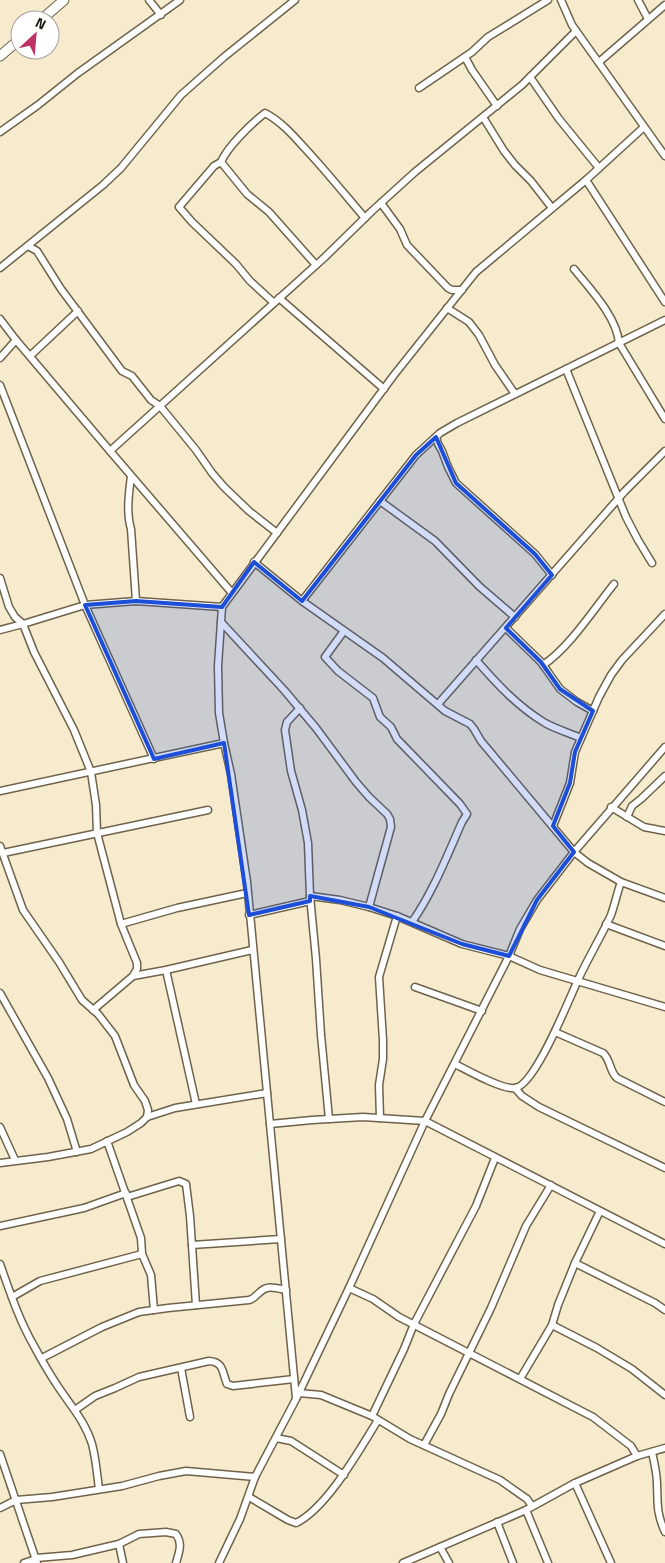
<svg xmlns="http://www.w3.org/2000/svg" width="665" height="1563" viewBox="0 0 665 1563" font-family="'Titillium Web',sans-serif">
  <style>
    .lines { fill: none; stroke-linecap: round; stroke-linejoin: round }
    .street-casing { stroke: #6e634a; stroke-width: 9 }
    .secondary-casing { stroke: #6e634a; stroke-width: 11 }
    .street { stroke: #fff; stroke-width: 6 }
    .secondary { stroke: #fff; stroke-width: 9 }
    .marked { fill: #1d4ed8; fill-opacity: 0.2; stroke: #1d4ed8; stroke-width: 4; stroke-linejoin: round }
  </style>
  <rect width="100%" height="100%" fill="#f7ebce"/>
  <g class="lines">
    <g class="street-casing">
      <g id="street">
        <polyline points="149,0 161,15"/>
        <polyline points="561,0 572,25 665,156"/>
        <polyline points="638,0 648,19"/>
        <polyline points="465,57 472,70 497,106"/>
        <polyline points="599,62 665,5"/>
        <polyline points="530,77 559,119 599,168"/>
        <polyline points="419,88 472,52 488,37 548,0"/>
        <polyline points="483,117 504,151 515,165 531,181 552,208"/>
        <polyline points="0,132 38,105 78,73 180,0"/>
        <polyline points="221,162 214,166 179,207 192,222 236,264 250,281 274,303"/>
        <polyline points="586,180 665,302"/>
        <polyline points="381,203 400,229 407,245 448,288 452,290 462,290"/>
        <polyline points="28,246 37,251 61,289 122,371 132,376 151,400 160,406 196,450 212,473 224,487 249,511 277,533"/>
        <path d="M316,265l-47,-53 -22,-18 -26,-32c7,-16 30,-38 44,-49 19,10 32,27 46,42 19,21 36,42 54,63"/>
        <polyline points="0,268 103,185 121,168 181,95 224,57 295,0"/>
        <path d="M574,269c16,20 43,48 45,74l46,76"/>
        <polyline points="279,298 384,389"/>
        <polyline points="447,308 469,322 479,335 495,365 515,394"/>
        <polyline points="0,319 16,340 110,451 232,593"/>
        <polyline points="30,356 78,311"/>
        <polyline points="0,358 16,340"/>
        <polyline points="566,369 626,517 638,540 652,563"/>
        <polyline points="0,385 85,605 154,759"/>
        <polyline points="436,437 438,444 442,451 448,467 456,483 535,554 552,575"/>
        <polyline points="110,451 325,257 372,211 415,172 522,85 576,31"/>
        <path d="M131,476c-2,17 -5,36 0,53l5,72"/>
        <polyline points="380,501 435,541 480,587 515,617"/>
        <polyline points="254,562 302,601 383,658 445,711 470,724 474,729 481,741 574,852 588,863 621,882 665,898"/>
        <polyline points="0,578 9,607 15,617 23,624 34,652 74,730 91,772 96,805 97,833 121,924 137,963 137,969 133,976 93,1010"/>
        <polyline points="302,601 416,455 440,433 457,423 665,320"/>
        <polyline points="222,607 218,666 219,713 224,743 231,774 247,882 296,1398"/>
        <polyline points="221,622 284,690 316,728 356,782 369,797 387,814 390,819 391,827 369,907 397,916 462,944 509,956 540,970 665,1007"/>
        <polyline points="506,628 541,662 560,689 577,702 593,711"/>
        <polyline points="0,630 23,624 85,605 136,601 222,607 394,375 476,272 586,180 644,127"/>
        <path d="M344,631l-19,26 13,14 35,27 7,19 11,10 6,12 63,65 7,10 -5,8c-15,34 -29,70 -50,100"/>
        <path d="M476,660c21,24 41,46 69,63 11,6 24,10 36,15"/>
        <path d="M543,665c26,-17 51,-56 71,-81"/>
        <polyline points="438,704 625,491 665,451"/>
        <polyline points="300,708 287,722 285,730 291,771 302,810 308,843 310,896"/>
        <polyline points="0,791 224,743"/>
        <polyline points="611,807 644,827 665,831"/>
        <polyline points="627,817 632,806 641,799 665,776"/>
        <polyline points="553,826 570,783 575,752 599,697 611,675 622,660 665,614"/>
        <polyline points="0,846 23,910 59,962 82,1000 98,1014 115,1036 134,1085 145,1101 148,1110 147,1117"/>
        <polyline points="3,853 208,810"/>
        <polyline points="249,915 310,901"/>
        <polyline points="121,924 177,908 247,893"/>
        <polyline points="606,924 665,946"/>
        <polyline points="166,970 196,1104"/>
        <polyline points="133,976 166,970 252,950"/>
        <polyline points="415,987 482,1011"/>
        <polyline points="0,993 48,1078 67,1119 77,1152"/>
        <path d="M555,1032l48,21c8,7 6,18 14,25l48,24"/>
        <path d="M455,1064c12,6 47,26 60,24 20,-2 54,-89 63,-108 10,-22 23,-43 33,-65 4,-11 6,-22 10,-33"/>
        <polyline points="515,1088 522,1096 539,1107 665,1168"/>
        <polyline points="380,1118 379,1085 383,1059 383,1040 379,977 397,916"/>
        <polyline points="329,1119 321,1035 316,959 310,896 340,900 369,907"/>
        <polyline points="270,1124 312,1120 363,1117 425,1121 665,1244"/>
        <polyline points="0,1127 15,1160"/>
        <polyline points="107,1141 141,1238 142,1254 151,1275 154,1310"/>
        <polyline points="0,1163 48,1157 91,1149 127,1132 141,1123 147,1117 175,1108 267,1093"/>
        <polyline points="127,1197 179,1181 186,1184 190,1216 196,1305"/>
        <polyline points="0,1226 84,1208 126,1193"/>
        <polyline points="192,1245 281,1239"/>
        <polyline points="575,1263 655,1303 665,1310"/>
        <path d="M0,1264c10,28 19,56 34,82 7,13 15,27 23,39 13,20 28,36 35,59 4,15 5,30 7,45"/>
        <polyline points="349,1288 373,1299 399,1317 593,1417 631,1446 637,1456"/>
        <polyline points="12,1297 40,1281 142,1254"/>
        <polyline points="552,1325 597,1348 632,1369 665,1395"/>
        <path d="M42,1358l60,-31 37,-15 29,-4 81,-8c5,-1 6,-4 10,-7 8,-9 17,-5 27,-3"/>
        <polyline points="181,1368 190,1417"/>
        <polyline points="520,1379 552,1325 558,1305 575,1263 600,1211"/>
        <polyline points="299,1393 321,1395 372,1416 410,1439 500,1480 527,1499 532,1506"/>
        <path d="M75,1410l20,-14 20,-8 24,-11 70,-16c15,1 13,11 18,23l6,2 61,-7"/>
        <polyline points="372,1416 404,1349 414,1324 476,1206 495,1158"/>
        <polyline points="276,1438 291,1441 344,1475"/>
        <polyline points="424,1445 441,1414 449,1394 491,1308 526,1226 551,1185"/>
        <path d="M652,1452c2,10 5,21 5,32 1,20 -1,28 8,48"/>
        <polyline points="0,1454 37,1563"/>
        <polyline points="575,1483 611,1563"/>
        <path d="M249,1497l39,23 8,3c31,-15 64,-74 82,-103"/>
        <polyline points="0,1508 16,1500 52,1497 122,1486 159,1476 186,1471 255,1477"/>
        <polyline points="526,1510 548,1563"/>
        <polyline points="497,1522 513,1563"/>
        <polyline points="119,1544 123,1563"/>
        <polyline points="440,1547 449,1563"/>
        <path d="M36,1558l36,-3 47,-11 20,-10 27,-2 10,2c7,10 3,18 0,29"/>
        <polyline points="24,1563 36,1559"/>
        <polyline points="219,1563 240,1519 255,1477 296,1399 349,1288 425,1121 509,956 520,929 537,900 574,852 665,747"/>
        <polyline points="403,1563 526,1510 575,1483 637,1456 665,1448"/>
      </g>
    </g>
    <g class="secondary-casing">
      <g id="secondary">
        <polyline points="41,20 64,0"/>
        <polyline points="0,56 20,39"/>
      </g>
    </g>
    <use href="#street" class="street"/>
    <use href="#secondary" class="secondary"/>
  </g>
  <path class="marked" d="M436,437l20,46 79,71 17,21 -46,53 35,34 19,27 33,22 -18,41 -5,31 -17,43 21,26 -37,48 -28,56 -47,-12 -93,-37 -59,-11v5l-61,14 -25,-172 -70,16 -69,-154 51,-4 86,6 32,-45 48,39 114,-146z"/>
  <g transform="translate(35 35) rotate(26)"><circle r="24" fill="#ffffff" stroke="#a3a19d"/>
  <path d="M0-4L9 19L0 12L-9 19Z" fill="#be3265"/>
  <text y="-8" font-size="14" font-weight="bold" text-anchor="middle" fill="#19150b">N</text>
  </g>
</svg>
